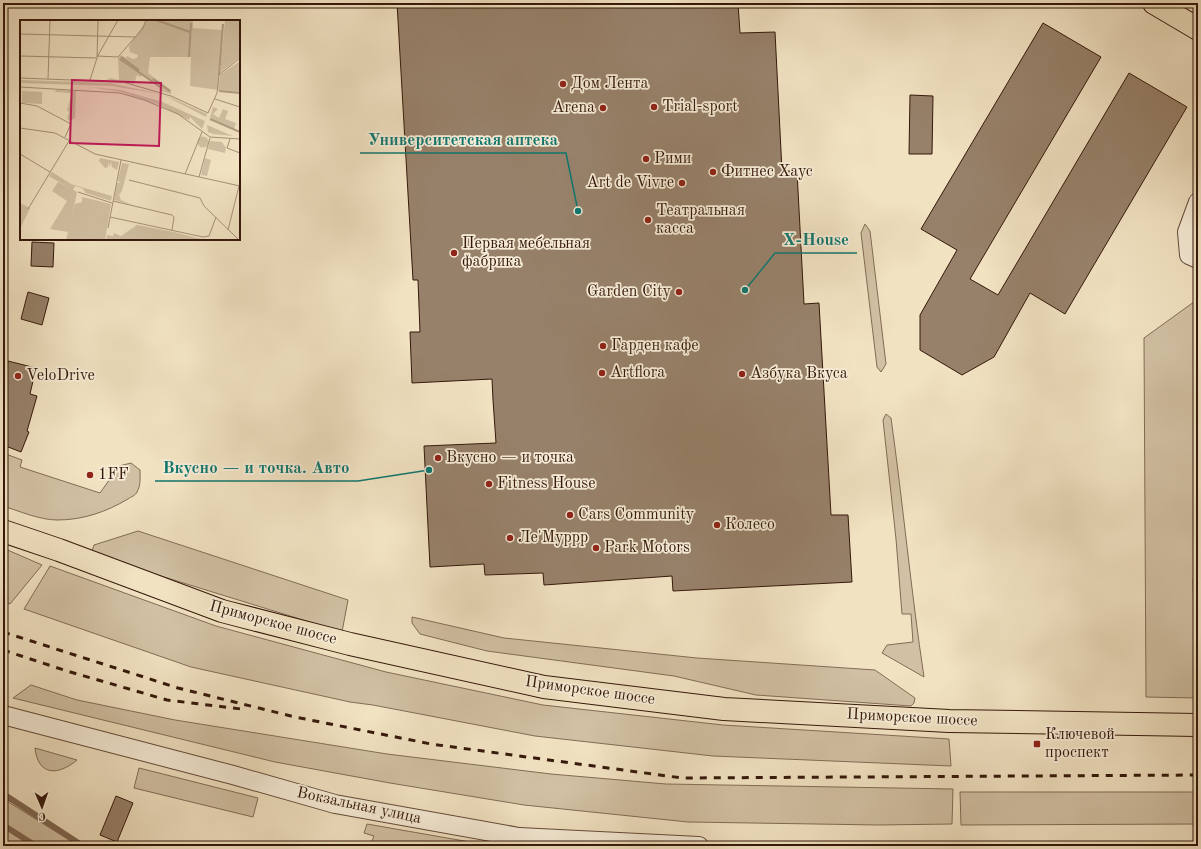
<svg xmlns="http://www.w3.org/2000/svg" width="1201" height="849" viewBox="0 0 1201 849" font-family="'Old Standard TT',serif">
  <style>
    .green { fill: #d1c0a3; stroke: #836c56 }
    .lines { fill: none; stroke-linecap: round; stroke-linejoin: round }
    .stream { stroke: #7f6853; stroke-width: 6 }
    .building { fill: #97816a; stroke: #35180a }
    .street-casing { stroke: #644a38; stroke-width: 20 }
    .primary-casing { stroke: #35180a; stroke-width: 24 }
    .street { stroke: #f6ecd7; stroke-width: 18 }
    .primary { stroke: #f1e2c2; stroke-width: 22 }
    .rail { stroke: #35180a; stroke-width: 3; stroke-dasharray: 7 7; stroke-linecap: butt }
    .poi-dot { fill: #8f2418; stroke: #f6ecd7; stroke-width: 1.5 }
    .labels { text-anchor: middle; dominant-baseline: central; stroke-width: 3.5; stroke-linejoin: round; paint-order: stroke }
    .poi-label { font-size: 16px; fill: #35180a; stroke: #f6ecd7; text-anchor: start }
    .street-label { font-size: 16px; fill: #35180a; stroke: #f6ecd7 }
    .inset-river { fill: none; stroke: #b19d83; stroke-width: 2 }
    .inset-road { fill: none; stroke: #a69178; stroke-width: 1 }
    .view { fill: #c2185b; fill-opacity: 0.15; stroke: #c2185b; stroke-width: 2 }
    .inset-edge { fill: none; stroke: #35180a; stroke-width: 2 }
    .leader { fill: none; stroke: #0f766e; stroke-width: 1.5 }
    .callout-dot { fill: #0f766e; stroke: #f6ecd7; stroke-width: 1.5 }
    .callout-label { font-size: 17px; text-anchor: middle; font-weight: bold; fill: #0f766e; stroke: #f6ecd7; stroke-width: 3.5; stroke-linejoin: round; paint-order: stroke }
  </style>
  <rect width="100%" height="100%" fill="#f1e2c2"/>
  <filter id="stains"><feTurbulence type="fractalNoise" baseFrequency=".005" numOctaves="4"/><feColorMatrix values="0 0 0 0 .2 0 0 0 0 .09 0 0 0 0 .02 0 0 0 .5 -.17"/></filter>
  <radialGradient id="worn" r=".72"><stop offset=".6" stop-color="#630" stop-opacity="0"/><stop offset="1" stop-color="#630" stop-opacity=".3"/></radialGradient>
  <g class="green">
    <polygon points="865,224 870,231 886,364 881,372 877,367 861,233"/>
    <polygon points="1198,299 1198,578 1193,579 1195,671 1198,671 1198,698 1146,697 1144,338"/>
    <path d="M886,414l5,4c12,86 20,173 33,259l-42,-24 5,-8 26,-3 -2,-28h-9l-6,-75 -13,-119z"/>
    <path d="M3,453l19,7 -2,7 80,26 19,-27 12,-3 9,7c0,8 1,15 -3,22 -1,3 -6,5 -9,7 -22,13 -45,21 -71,21 -17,0 -38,-9 -54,-14z"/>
    <polygon points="138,531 348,600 342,632 96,556 92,551 94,545"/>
    <polygon points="3,548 42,565 10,604 3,601"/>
    <polygon points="50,566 216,626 386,672 543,705 723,725 949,739 951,766 713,756 535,736 373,705 350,702 191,667 24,609"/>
    <polygon points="412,617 504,638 697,658 875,670 915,698 914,703 911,706 756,695 674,676 487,651 420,634 412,623"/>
    <polygon points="31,685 77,700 175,720 387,754 551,774 666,784 953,789 952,824 879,825 688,822 524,805 390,783 275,762 13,698"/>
    <path d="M35,748l42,12c-19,16 -39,16 -42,-12z"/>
    <polygon points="139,768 258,798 253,817 134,788"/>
    <polygon points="3,791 10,803 79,846 3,846"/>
    <polygon points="960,792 1198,792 1198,824 961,825"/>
    <polygon points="367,824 493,846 370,846 374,836 364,833"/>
  </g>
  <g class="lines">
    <g class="stream">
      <polyline points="8,797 83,846"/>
      <polyline points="3,825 36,846"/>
    </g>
  </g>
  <g class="building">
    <polygon points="397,3 738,3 740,33 775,32 782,171 797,171 804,304 819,303 831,515 848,515 852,582 673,591 672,576 544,585 543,573 485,575 484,564 430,567 424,446 496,443 493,400 492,379 412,383 410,332 420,332 418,280 413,280"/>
    <polygon points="1043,23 1101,57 970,279 998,295 1129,73 1187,107 1065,314 1030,293 994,357 962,375 920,350 920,315 957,250 921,229"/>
    <polygon points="910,95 933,96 932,154 909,154"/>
    <polygon points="32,242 54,243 53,267 31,266"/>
    <polygon points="28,292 49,298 42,325 21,319"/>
    <polygon points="8,361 36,368 30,394 37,396 27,431 29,432 21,452 3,445 3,380"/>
    <polygon points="116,796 133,803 117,842 100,835"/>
  </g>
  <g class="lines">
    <g class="street-casing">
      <g id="street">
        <polyline points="1198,202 1187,232 1189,255 1198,259"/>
        <polyline points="3,715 233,775 335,804 519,837 699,846"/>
      </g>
    </g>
    <g class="primary-casing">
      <g id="primary">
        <polyline points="1154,3 1198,29"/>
        <polyline points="3,531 59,550 222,611 350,644 544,687 724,709 949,721 1198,725"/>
      </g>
    </g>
    <use href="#street" class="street"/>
    <use href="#primary" class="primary"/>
    <g class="rail">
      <polyline points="3,632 178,688 295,717 431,744 682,778 1198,775"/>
      <polyline points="3,650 67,671 167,700 241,709"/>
    </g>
  </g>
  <g class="poi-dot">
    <circle cx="563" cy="84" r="4"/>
    <circle cx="654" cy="107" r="4"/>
    <circle cx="603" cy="108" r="4"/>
    <circle cx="646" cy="159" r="4"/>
    <circle cx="713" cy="172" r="4"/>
    <circle cx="682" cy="183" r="4"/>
    <circle cx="648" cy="220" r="4"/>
    <circle cx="454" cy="253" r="4"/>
    <circle cx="679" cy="292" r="4"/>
    <circle cx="603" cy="346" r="4"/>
    <circle cx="602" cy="373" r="4"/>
    <circle cx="742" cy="374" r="4"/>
    <circle cx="18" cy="376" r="4"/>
    <circle cx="438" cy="458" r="4"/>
    <circle cx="90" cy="475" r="4"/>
    <circle cx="489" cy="484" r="4"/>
    <circle cx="570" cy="515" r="4"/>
    <circle cx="717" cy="525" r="4"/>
    <circle cx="510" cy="538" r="4"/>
    <circle cx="596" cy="548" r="4"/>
    <rect x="1033" y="740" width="8" height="8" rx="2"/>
  </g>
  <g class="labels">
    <g class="poi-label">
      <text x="571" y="84">Дом Лента</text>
      <text x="662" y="107">Trial-sport</text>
      <text x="595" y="108" text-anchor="end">Arena</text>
      <text x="654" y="159">Рими</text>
      <text x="721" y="172">Фитнес Хаус</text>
      <text x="674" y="183" text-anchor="end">Art de Vivre</text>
      <text x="656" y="211">Театральная<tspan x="656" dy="18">касса</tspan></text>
      <text x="462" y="244">Первая мебельная<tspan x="462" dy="18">фабрика</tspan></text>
      <text x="671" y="292" text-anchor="end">Garden City</text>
      <text x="611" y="346">Гарден кафе</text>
      <text x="610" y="373">Artflora</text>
      <text x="750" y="374">Азбука Вкуса</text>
      <text x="26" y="376">VeloDrive</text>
      <text x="446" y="458">Вкусно — и точка</text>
      <text x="98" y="475">1FF</text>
      <text x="497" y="484">Fitness House</text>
      <text x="578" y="515">Cars Community</text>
      <text x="725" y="525">Колесо</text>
      <text x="518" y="538">Ле'Муррр</text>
      <text x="604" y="548">Park Motors</text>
      <text x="1045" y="735">Ключевой<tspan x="1045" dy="18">проспект</tspan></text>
    </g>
    <g class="street-label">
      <text transform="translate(273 623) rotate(15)">Приморское шоссе</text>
      <text transform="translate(590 691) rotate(8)">Приморское шоссе</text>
      <text transform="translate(912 718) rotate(3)">Приморское шоссе</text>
      <text transform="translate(359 806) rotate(12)">Вокзальная улица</text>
    </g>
  </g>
  <g transform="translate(20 20)">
    <rect width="220" height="220" fill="#f1e2c2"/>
    <path d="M127,0h46v8l29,2 -4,60 -28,-4 1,-29h-41l-2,16 23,17v4l-10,-3 -1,-5 -37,-25 19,13 -1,3 -4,-2 -3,9 -28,-4 5,-2 8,2 -1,-22 3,-3 5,3 1,-2 6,3 4,-1 1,-3 -8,-3 -1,-6zM205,0h15v37l-20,16zM220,41v31l-22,-2 2,-15zM0,60l90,3 50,11 -48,-8 -92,-3zM70,67l31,3 38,11 -2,3 -36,-12zM36,70l20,1 -1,27 -5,3 -3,-2 2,-7 -2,-2 5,-17 -17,-1zM2,71l20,1v12l-20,-1zM142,74l14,6 31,14 -1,3zM140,81l45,20 -3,8 -12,-12 -1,3 -32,-16zM193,87l5,2 -5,5 6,4 4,-9 5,2 -3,8 11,4 -2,6 -24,-11zM187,105l26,11 -20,-2 -5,-2zM177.5 122a5.5 5.5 0 1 1 11 0a5.5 5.5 0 1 1-11 0ZM190,121l12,1 4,6 -1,5 -17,-4zM80,138l19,4 -2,8 -5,-3 -1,-6 -1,6 -2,-5v5l-3,1 -6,-7zM185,138l6,2 -4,16 -6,-1zM102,143l7,1 -7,27 -3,4 2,5 11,5 -18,-5 3,-17h3l-2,-3zM32,152l19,12 41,12 -1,5 -25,-8 -4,-5 -7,-2 -2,4 -24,-14zM38,162l19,10 -5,24 3,-12 7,-2v-5l29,7 -6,36h-39l2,-8 -18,-3 17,-28 -15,-10zM0,183l10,5 -10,21zM117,205l37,7 31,8h-99l1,-5 6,1 1,-3 7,3z" fill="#d1c0a3"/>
    <path class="inset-river" d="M136,0l34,12M101,37l18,13M169,37l2,-34M100,39l40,28M199,55l4,-51M133,59l17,12M199,71l21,2M190,99l30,13"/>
    <path class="inset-road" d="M0,14l115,3M0,36l76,2M77,36l21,1 25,-29 3,-8M77,37l21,-37M0,58l103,4 48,14 37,17 9,-20 2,-18 21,-17M28,59l2,-59M70,60l7,-22 1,-38M0,67l100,6 24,7 34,14 32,23 30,2M195,79l25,8M0,83l17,3 34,18 -6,13M0,108l35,5 40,21 145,32M210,119l-3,9 13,5M0,134l30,18M165,154l17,-42M179,157l11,-39M109,160l71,18 4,8 35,34M58,172l34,11M93,181l59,14 2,2 -2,13M8,189l41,-68M90,197l93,20 6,-1 7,-19M88,208l13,-68M208,210l11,-44"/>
    <path class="view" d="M52,60l89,3 -2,63 -89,-3z"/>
    <rect width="220" height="220" class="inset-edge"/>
  </g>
  <path class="leader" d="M578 211L566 153H360M745 290L775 253H857M429 470L358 481H155"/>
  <g class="callout-dot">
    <circle cx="578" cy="211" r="4"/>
    <circle cx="745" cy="290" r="4"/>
    <circle cx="429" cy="470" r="4"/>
  </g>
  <g class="callout-label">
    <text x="463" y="145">Университетская аптека</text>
    <text x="816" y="245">X-House</text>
    <text x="256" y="473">Вкусно — и точка. Авто</text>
  </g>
  <rect width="1201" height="849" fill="none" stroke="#f1e2c2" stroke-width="16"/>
  <rect x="4" y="4" width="1193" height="841" fill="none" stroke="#35180a" stroke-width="2"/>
  <rect x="8" y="8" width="1185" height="833" fill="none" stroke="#35180a"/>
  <g transform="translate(42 807) rotate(178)" stroke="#f6ecd7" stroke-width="3" paint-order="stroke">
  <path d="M0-3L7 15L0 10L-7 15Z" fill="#35180a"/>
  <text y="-6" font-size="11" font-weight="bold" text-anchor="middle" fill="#35180a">С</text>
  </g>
  <rect width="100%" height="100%" filter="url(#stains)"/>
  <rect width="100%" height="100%" fill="url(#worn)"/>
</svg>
